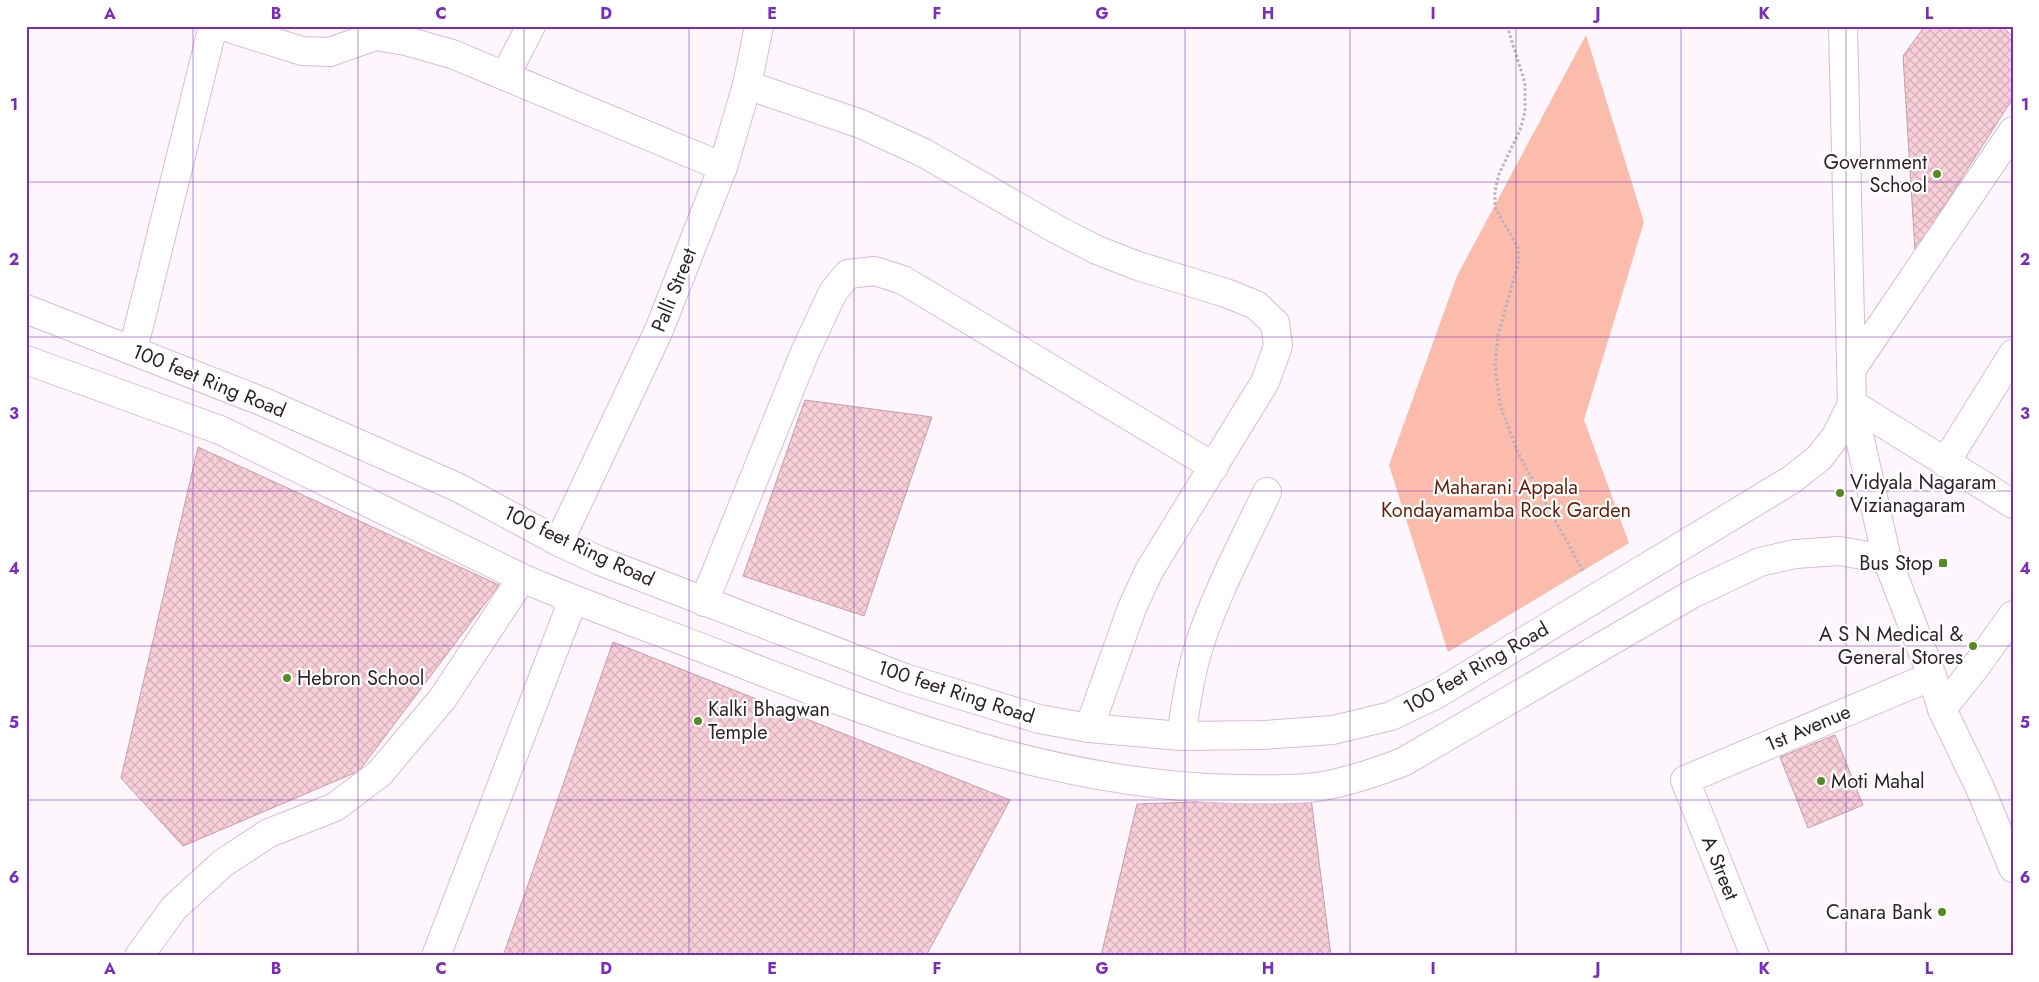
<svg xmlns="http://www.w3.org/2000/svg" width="2039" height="982" viewBox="0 0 2039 982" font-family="Jost,sans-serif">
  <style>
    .green { fill: #fbbcab }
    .building { fill: url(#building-cross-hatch); stroke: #c69ea8 }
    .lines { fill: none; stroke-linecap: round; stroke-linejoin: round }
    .minor-casing { stroke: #dabcd6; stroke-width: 30 }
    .primary-casing { stroke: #dabcd6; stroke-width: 30 }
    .path { stroke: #bab2b9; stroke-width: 3; stroke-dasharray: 2.5 2.5; stroke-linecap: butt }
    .minor { stroke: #fff; stroke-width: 28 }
    .primary { stroke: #fff; stroke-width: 28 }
    .grid { fill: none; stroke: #7b2cbf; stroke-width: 1; stroke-opacity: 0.55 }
    .poi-dot { fill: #558a24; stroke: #fff; stroke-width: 2 }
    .labels { text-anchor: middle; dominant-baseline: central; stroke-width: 4.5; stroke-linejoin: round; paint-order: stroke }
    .poi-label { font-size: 20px; fill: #2e232d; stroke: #fff; text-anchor: end }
    .street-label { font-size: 20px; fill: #2e232d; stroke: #fff }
    .park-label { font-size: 20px; fill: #661d09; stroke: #fff }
    .neatline { fill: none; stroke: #7b2cbf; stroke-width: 2 }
    .grid-label { font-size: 16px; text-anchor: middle; font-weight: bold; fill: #7b2cbf }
  </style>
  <defs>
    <pattern id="building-cross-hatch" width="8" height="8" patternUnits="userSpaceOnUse" patternTransform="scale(1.25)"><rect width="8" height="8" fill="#f8ced8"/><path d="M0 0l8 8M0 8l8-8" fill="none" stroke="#d5b1ba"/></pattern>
  </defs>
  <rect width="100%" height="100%" fill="#fdf6fc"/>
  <polygon class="green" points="1586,35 1644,222 1584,420 1629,543 1448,652 1389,465 1457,276"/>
  <g class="building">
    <polygon points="1925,26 2002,26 2013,37 2013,98 1915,251 1903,56"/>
    <polygon points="805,400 932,417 864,616 743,576"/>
    <polygon points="198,447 499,585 359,771 183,846 121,778"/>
    <polygon points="613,642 1010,800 926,956 503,956"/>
    <polygon points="1835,735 1863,805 1808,828 1780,757"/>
    <polygon points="1311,798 1331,956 1101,956 1137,804"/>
  </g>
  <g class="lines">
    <g class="minor-casing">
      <g id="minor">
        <polyline points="223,26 302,51 330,52 375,36 406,41 452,54 723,167"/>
        <polyline points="505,76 531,26"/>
        <polyline points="747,85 861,124 924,153 1056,229 1097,250 1138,266 1226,293 1256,305 1275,323 1278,346 1265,382 1149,571 1132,608 1089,728"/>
        <polyline points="133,350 213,26"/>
        <polyline points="1851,370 2013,131"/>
        <polyline points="1852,404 2013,504"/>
        <polyline points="1945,463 2013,354"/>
        <polyline points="559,542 659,330 723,167 747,85 759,26"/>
        <polyline points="704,602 805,352 833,292 848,274 875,271 903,280 1214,467"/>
        <polyline points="1942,709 1974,669 2013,615"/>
        <path d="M1181,736c5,-31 9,-63 19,-93 17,-52 44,-102 67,-151"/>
        <polyline points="139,956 174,908 223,863 269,833 335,807 380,773 443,698 522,578"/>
        <polyline points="436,956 573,600"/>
        <polyline points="1755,956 1685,780 1932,676"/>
      </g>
    </g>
    <g class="primary-casing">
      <g id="primary">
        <polyline points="1843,26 1852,404 1887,559 1932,676 1942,709 1980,788 2013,868"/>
        <polyline points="26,309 266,403 459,488 559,542 600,561 905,678 1039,719 1089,728 1181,736 1264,735 1333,730 1391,716 1437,694 1791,480 1819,458 1836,436 1852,404"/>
        <path d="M26,360l194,70 302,148c67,29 135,52 203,79 164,64 332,129 511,132 25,0 63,2 87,-3 27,-5 54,-14 80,-24l289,-168 68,-32 35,-8 44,-3 48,8"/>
      </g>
    </g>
    <polyline class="path" points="1507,26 1525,83 1525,112 1520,130 1499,174 1495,191 1495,207 1518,248 1518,264 1498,335 1495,366 1500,405 1518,453 1583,571"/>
    <use href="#minor" class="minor"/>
    <use href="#primary" class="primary"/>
  </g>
  <path class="grid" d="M193,26v930M358,26v930M524,26v930M689,26v930M854,26v930M1020,26v930M1185,26v930M1350,26v930M1516,26v930M1681,26v930M1846,26v930M26,182h1987M26,337h1987M26,491h1987M26,646h1987M26,800h1987"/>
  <g class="poi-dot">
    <circle cx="1937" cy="174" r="5"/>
    <circle cx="1840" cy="493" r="5"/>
    <rect x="1938" y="558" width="10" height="10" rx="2.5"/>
    <circle cx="1973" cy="646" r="5"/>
    <circle cx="287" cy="678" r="5"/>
    <circle cx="698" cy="721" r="5"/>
    <circle cx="1821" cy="781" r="5"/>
    <circle cx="1942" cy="912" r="5"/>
  </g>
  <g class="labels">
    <g class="poi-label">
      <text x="1927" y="162">Government<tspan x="1927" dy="23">School</tspan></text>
      <text x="1850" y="482" text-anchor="start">Vidyala Nagaram<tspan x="1850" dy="23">Vizianagaram</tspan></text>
      <text x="1933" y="563">Bus Stop</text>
      <text x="1963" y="634">A S N Medical &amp;<tspan x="1963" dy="23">General Stores</tspan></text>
      <text x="297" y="678" text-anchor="start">Hebron School</text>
      <text x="708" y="709" text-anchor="start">Kalki Bhagwan<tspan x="708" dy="23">Temple</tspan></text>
      <text x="1831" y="781" text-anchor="start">Moti Mahal</text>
      <text x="1932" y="912">Canara Bank</text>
    </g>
    <g class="street-label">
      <text transform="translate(674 290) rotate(-68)">Palli Street</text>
      <text transform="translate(209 381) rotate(22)">100 feet Ring Road</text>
      <text transform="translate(579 546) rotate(25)">100 feet Ring Road</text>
      <text transform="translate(1476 668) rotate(-30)">100 feet Ring Road</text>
      <text transform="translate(956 692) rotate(18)">100 feet Ring Road</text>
      <text transform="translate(1808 728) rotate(-23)">1st Avenue</text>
      <text transform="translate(1720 868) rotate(68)">A Street</text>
    </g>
    <g class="park-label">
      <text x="1506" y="487">Maharani Appala<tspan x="1506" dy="23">Kondayamamba Rock Garden</tspan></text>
    </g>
  </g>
  <rect width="2039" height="982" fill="none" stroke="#ffffff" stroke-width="55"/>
  <rect x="28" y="28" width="1984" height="926" class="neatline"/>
  <g class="grid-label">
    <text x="110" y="19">A</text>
    <text x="276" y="19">B</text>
    <text x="441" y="19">C</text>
    <text x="606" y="19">D</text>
    <text x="772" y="19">E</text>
    <text x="937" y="19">F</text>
    <text x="1102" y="19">G</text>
    <text x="1268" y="19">H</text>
    <text x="1433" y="19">I</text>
    <text x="1598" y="19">J</text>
    <text x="1764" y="19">K</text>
    <text x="1929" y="19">L</text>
    <text x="14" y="110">1</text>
    <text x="2025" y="110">1</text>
    <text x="14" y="265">2</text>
    <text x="2025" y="265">2</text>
    <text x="14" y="419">3</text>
    <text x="2025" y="419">3</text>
    <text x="14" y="574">4</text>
    <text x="2025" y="574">4</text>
    <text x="14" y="728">5</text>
    <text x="2025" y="728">5</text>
    <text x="14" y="883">6</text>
    <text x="2025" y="883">6</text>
    <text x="110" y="974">A</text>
    <text x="276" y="974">B</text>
    <text x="441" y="974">C</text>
    <text x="606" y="974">D</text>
    <text x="772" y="974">E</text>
    <text x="937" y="974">F</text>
    <text x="1102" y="974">G</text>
    <text x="1268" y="974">H</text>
    <text x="1433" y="974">I</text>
    <text x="1598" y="974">J</text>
    <text x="1764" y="974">K</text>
    <text x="1929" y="974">L</text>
  </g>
</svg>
